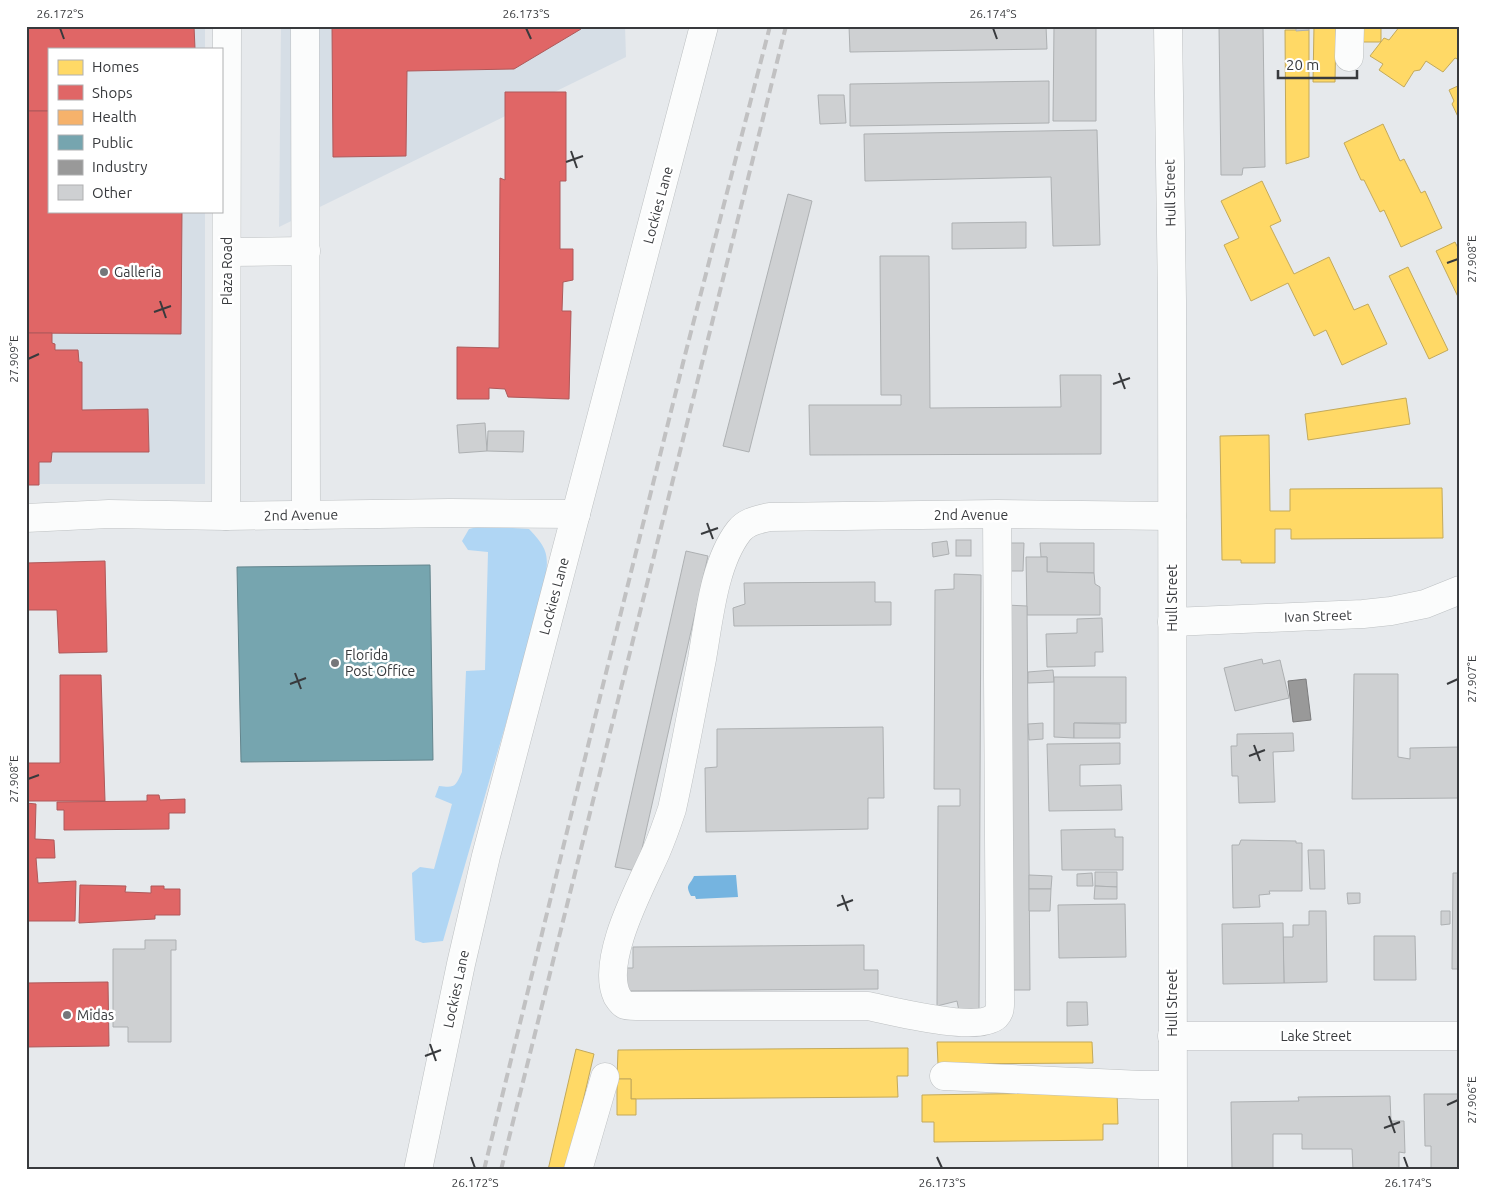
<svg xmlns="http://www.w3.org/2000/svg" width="1486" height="1196" viewBox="0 0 1486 1196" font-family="Ubuntu,sans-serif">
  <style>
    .built { fill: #d6dee6 }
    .green { fill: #b0d6f4 }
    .water { fill: #75b4e0 }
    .homes { fill: #ffd966; stroke: #c3a95a }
    .shops { fill: #e06666; stroke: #ae595a }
    .health { fill: #f6b26b; stroke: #bd8e5d }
    .public { fill: #76a5af; stroke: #63858d }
    .industry { fill: #999; stroke: #7c7c7d }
    .building { fill: #ced0d2; stroke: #adb0b2 }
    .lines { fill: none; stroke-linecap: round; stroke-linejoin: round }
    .minor-casing { stroke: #bdc0c2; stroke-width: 29 }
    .minor { stroke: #fbfcfc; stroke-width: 28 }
    .rail { stroke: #c1c1c2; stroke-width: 4; stroke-dasharray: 10 5; stroke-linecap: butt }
    .ticks { fill: none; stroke: #383a3d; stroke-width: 2 }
    .poi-dot { fill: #75777a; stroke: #fff; stroke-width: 2 }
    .labels { text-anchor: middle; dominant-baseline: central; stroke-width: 5; stroke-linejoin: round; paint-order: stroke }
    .street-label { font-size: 14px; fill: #383a3d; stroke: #fff }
    .poi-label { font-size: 14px; fill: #383a3d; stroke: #fff; text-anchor: start }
    .neatline { fill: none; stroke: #383a3d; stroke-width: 2 }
    .ticks-label { font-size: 12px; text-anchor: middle; fill: #383a3d }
  </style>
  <rect width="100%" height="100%" fill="#e6e9ec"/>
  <g class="built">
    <polygon points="26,26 205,26 205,49 49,49 49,211 205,211 205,484 26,484"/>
    <polygon points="281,26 625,26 626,57 279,227"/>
  </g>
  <path class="green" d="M481,526l48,3c23,24 18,28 16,59l-102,353 -20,2 -8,-3 -3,-67 8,-6 14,2 18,-65 -17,-7 4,-11c16,2 16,1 23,-14l4,-101 19,-1 3,-118 -20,-2 -6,-9 7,-12z"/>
  <path class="water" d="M736,875l2,22 -42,2 -1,-3h-4c-6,-12 -2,-9 3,-20z"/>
  <g class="homes">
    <polygon points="1314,26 1336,26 1335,82 1313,82"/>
    <rect x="1362" y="26" width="19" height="16"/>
    <polygon points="1400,26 1460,26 1460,60 1455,58 1443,72 1426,61 1420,70 1414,71 1404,87 1379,70 1383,64 1370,56 1384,38 1389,40"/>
    <polygon points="1285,30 1309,30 1309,157 1286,164"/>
    <polygon points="1460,85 1460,121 1452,104 1454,101 1449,90"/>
    <polygon points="1383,124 1400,161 1404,159 1421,193 1425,191 1442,228 1401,247 1384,210 1380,212 1364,180 1361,180 1344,143"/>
    <polygon points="1262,181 1281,221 1270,226 1294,274 1329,257 1354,310 1368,304 1387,344 1342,365 1326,330 1314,336 1288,283 1251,301 1224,245 1239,238 1221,201"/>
    <polygon points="1455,242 1460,252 1460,301 1436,251"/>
    <polygon points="1408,267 1448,350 1429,359 1389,276"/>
    <polygon points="1406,398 1410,424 1308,440 1305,414"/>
    <polygon points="1269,435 1270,511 1290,511 1290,489 1442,488 1443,538 1291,539 1291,529 1275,529 1275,563 1241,563 1241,560 1222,560 1220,436"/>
    <polygon points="937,1042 1092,1042 1093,1063 938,1064"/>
    <polygon points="908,1048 908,1076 897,1076 898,1097 631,1099 631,1079 617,1079 618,1050"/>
    <polygon points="576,1049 594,1054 567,1170 548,1170"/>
    <polygon points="617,1079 631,1079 631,1099 636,1099 636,1115 617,1115"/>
    <polygon points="1117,1092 1118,1124 1103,1124 1103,1140 934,1142 934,1122 922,1122 922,1095"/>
  </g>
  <g class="shops">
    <polygon points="26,26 194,26 195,49 49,49 49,111 26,111"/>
    <polygon points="332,26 583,26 581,29 514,69 407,71 406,156 333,157"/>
    <polygon points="505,92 566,92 566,181 560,181 560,249 573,249 573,280 563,282 562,311 571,311 569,399 508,397 505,389 489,388 489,399 457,399 457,347 499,348 500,178 505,180"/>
    <polygon points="26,111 49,111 49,211 182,211 181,334 26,333"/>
    <polygon points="26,333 52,333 52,343 55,344 55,350 78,350 79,362 82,362 82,410 148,409 149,452 52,452 51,462 39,462 39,485 26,485"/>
    <polygon points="105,561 107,652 59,653 57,610 26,610 26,563"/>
    <polygon points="60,675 101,675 105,801 26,801 26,763 60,763"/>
    <polygon points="147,795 159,795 160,800 185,799 185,813 169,813 169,829 64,830 64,810 57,810 57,802 147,801"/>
    <polygon points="26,803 36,804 35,839 54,840 55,858 36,858 38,883 76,881 75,921 26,921"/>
    <polygon points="80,885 126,886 125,892 151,893 151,886 164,886 164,889 180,889 180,915 155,915 155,919 79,923"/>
    <polygon points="108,982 109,1046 26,1047 26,983"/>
  </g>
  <polygon class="health" points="26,1086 28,1150 26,1151"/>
  <polygon class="public" points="430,565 433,760 241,762 237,567"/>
  <polygon class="industry" points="1306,679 1311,720 1293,722 1288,681"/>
  <g class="building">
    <polygon points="849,26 1046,26 1047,49 850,52"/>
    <polygon points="1054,26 1096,26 1096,121 1053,121"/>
    <polygon points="1219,26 1263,26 1265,167 1243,168 1242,175 1221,175"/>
    <polygon points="1296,26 1309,26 1309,30 1296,31"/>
    <polygon points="1049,81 1049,123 850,126 850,84"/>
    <polygon points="818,95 844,95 846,123 820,124"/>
    <polygon points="1097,130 1100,245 1053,246 1051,177 865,181 864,134"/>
    <polygon points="788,194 812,201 749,452 723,446"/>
    <polygon points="1026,222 1026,248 952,249 952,223"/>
    <polygon points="880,256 929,256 930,408 1061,407 1060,375 1101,375 1101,454 810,455 809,405 901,405 901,395 881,395"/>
    <polygon points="485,423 487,451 459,453 457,425"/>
    <polygon points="488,431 524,431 523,452 487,451"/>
    <rect x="956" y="540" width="15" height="16"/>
    <polygon points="947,541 949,554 933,557 932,543"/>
    <polygon points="1006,543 1024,543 1023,571 1005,571"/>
    <polygon points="1040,543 1094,543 1094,573 1047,572 1047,557 1041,557"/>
    <polygon points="686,551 708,556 637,871 615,867"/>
    <polygon points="1026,557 1047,557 1047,572 1094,573 1095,584 1100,587 1100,615 1027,615"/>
    <polygon points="954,574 981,575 979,1011 959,1011 957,1001 937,1006 938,806 960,806 960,789 934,789 935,590 954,589"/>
    <polygon points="875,582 875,602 891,602 891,625 734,626 733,608 745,604 744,583"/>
    <polygon points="1006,605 1027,606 1030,990 1009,990"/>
    <polygon points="1102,618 1103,652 1095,652 1095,666 1047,667 1046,634 1077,633 1077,619"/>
    <polygon points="1262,659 1263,664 1280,660 1289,698 1235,711 1224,668"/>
    <polygon points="1053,670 1054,682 1028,683 1028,672"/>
    <polygon points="1354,674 1398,674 1398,757 1410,759 1410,748 1460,747 1460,798 1352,799"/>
    <polygon points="1054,677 1126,677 1126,723 1074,723 1074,738 1054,737"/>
    <polygon points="1043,723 1043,739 1029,740 1028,724"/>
    <polygon points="1074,723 1120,724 1120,738 1074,738"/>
    <polygon points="883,727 884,798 868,798 868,829 706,832 705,768 717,767 717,729"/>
    <polygon points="1293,733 1294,751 1273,752 1275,802 1239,803 1238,776 1232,776 1231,746 1237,746 1237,734"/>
    <polygon points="1120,743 1120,764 1080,765 1080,786 1121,785 1122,810 1049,811 1047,744"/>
    <polygon points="1115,829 1115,837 1123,837 1123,870 1062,870 1061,830"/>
    <polygon points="1241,840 1296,841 1296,843 1302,843 1302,891 1269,891 1270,894 1259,895 1260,907 1233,908 1232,845 1239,845"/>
    <polygon points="1308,850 1324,850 1325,889 1310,889"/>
    <polygon points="1095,872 1117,872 1117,887 1095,886"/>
    <polygon points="1092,873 1093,886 1077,886 1077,874"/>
    <polygon points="1453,873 1460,873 1460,969 1452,969"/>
    <polygon points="1029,875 1052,876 1051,889 1029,889"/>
    <polygon points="1095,886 1117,887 1117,899 1094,899"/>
    <polygon points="1029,889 1051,889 1050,911 1029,911"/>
    <polygon points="1347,893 1360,893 1360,903 1348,904"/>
    <polygon points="1125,904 1126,957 1059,958 1058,905"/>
    <polygon points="1309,911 1326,911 1327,982 1284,983 1283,937 1293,937 1293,925 1309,925"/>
    <polygon points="1441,911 1450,911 1450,924 1441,925"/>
    <polygon points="1283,923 1284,983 1223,984 1222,924"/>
    <polygon points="1374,936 1415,936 1416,980 1374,980"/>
    <polygon points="145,940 176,940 176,950 171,950 171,1042 128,1042 128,1027 113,1027 113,949 145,949"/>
    <polygon points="864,945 864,970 878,970 878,989 624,991 624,968 633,968 633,947"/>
    <polygon points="1067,1002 1087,1002 1088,1025 1067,1026"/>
    <polygon points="1424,1094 1460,1094 1460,1170 1431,1170 1431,1146 1425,1146"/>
    <polygon points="1390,1096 1391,1121 1404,1121 1405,1153 1399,1152 1399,1170 1353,1170 1352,1149 1302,1149 1302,1134 1273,1134 1273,1170 1232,1170 1231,1102 1299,1101 1298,1097"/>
  </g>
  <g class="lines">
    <g class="minor-casing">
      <g id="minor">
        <polyline points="305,26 306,515"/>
        <polyline points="1168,26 1172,301 1173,1170"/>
        <polyline points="1349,57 1350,26"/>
        <polyline points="227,252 306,251"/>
        <path d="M997,514l3,484c0,6 1,13 -4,18 -18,17 -104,-5 -128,-10h-232c-3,0 -9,0 -11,-1 -4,-2 -6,-6 -8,-9 -17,-36 24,-110 39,-144 6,-14 11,-28 16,-43 11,-50 20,-100 30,-150 7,-40 12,-96 37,-128 8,-10 19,-11 30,-14l228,-3 175,2"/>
        <polyline points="226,516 227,26"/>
        <polyline points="26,518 109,514 226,516 450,513 576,514"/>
        <polyline points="1172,622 1363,614 1391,611 1425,604 1460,590"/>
        <polyline points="1172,1036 1460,1036"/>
        <polyline points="944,1076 1142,1085 1172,1085"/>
        <polyline points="418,1170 461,964 486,856 704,26"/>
        <polyline points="578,1170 605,1077"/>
      </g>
    </g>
    <use href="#minor" class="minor"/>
    <g class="rail">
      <polyline points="484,1170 600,697 685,355 770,26"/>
      <polyline points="501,1170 786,26"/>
    </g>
  </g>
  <path class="ticks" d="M60,28l4,11M526,28l5,11M993,28l4,11M571,151l6,17M566,162l17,-6M1447,263l11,-4M160,301l6,17M154,312l17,-6M28,359l11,-5M1119,373l6,16M1113,384l17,-6M707,523l6,16M701,534l17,-6M295,673l6,16M290,684l16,-6M1447,684l11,-5M1254,745l6,16M1249,756l16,-6M28,779l11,-4M842,895l6,16M837,906l16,-6M430,1044l6,17M425,1056l16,-6M1447,1105l11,-5M1389,1116l6,17M1384,1128l16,-6M471,1157l4,11M937,1157l5,11M1404,1157l4,11"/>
  <g class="poi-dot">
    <circle cx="104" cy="272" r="5"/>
    <circle cx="335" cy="663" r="5"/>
    <circle cx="67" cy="1015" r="5"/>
  </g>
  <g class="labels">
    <g class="street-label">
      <text transform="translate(1170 193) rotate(-91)">Hull Street</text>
      <text transform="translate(658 205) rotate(-75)">Lockies Lane</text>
      <text transform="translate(227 271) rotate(-90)">Plaza Road</text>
      <text transform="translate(301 515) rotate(-1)">2nd Avenue</text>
      <text x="971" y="515">2nd Avenue</text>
      <text transform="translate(554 596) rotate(-75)">Lockies Lane</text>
      <text transform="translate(1172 598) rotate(-90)">Hull Street</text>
      <text transform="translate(1318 616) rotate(-2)">Ivan Street</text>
      <text transform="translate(456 989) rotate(-78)">Lockies Lane</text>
      <text transform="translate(1172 1003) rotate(-90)">Hull Street</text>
      <text x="1316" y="1036">Lake Street</text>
    </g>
    <g class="poi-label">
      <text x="114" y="272">Galleria</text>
      <text x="345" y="655">Florida<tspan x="345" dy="16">Post Office</tspan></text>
      <text x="77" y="1015">Midas</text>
    </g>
  </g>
  <rect width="1486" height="1196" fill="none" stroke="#ffffff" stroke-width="55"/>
  <rect x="48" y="48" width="175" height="165" fill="#ffffff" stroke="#afb0b1"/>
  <rect x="58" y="60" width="25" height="15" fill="#ffd966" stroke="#afb0b1"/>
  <text x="92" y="72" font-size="15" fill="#383a3d">Homes</text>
  <rect x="58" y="85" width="25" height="15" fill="#e06666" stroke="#afb0b1"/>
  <text x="92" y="98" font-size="15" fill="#383a3d">Shops</text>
  <rect x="58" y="110" width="25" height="15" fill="#f6b26b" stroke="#afb0b1"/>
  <text x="92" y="122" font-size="15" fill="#383a3d">Health</text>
  <rect x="58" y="135" width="25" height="15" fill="#76a5af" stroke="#afb0b1"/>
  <text x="92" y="148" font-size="15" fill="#383a3d">Public</text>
  <rect x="58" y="160" width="25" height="15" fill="#999999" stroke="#afb0b1"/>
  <text x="92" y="172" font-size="15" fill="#383a3d">Industry</text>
  <rect x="58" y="185" width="25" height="15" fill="#ced0d2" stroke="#afb0b1"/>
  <text x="92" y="198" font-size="15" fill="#383a3d">Other</text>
  <path d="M1278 70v8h79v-8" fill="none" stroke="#383a3d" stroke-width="2.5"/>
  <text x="1286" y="70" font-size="15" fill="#383a3d" stroke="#ffffff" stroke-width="4" paint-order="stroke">20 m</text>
  <rect x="28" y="28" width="1430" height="1140" class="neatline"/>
  <g class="ticks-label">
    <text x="60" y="18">26.172°S</text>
    <text x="526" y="18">26.173°S</text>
    <text x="993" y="18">26.174°S</text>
    <text transform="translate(1472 259) rotate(-90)" y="4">27.908°E</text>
    <text transform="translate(14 359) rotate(-90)" y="4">27.909°E</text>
    <text transform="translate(1472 679) rotate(-90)" y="4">27.907°E</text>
    <text transform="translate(14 779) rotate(-90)" y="4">27.908°E</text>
    <text transform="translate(1472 1100) rotate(-90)" y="4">27.906°E</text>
    <text x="475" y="1187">26.172°S</text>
    <text x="942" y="1187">26.173°S</text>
    <text x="1408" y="1187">26.174°S</text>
  </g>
</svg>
